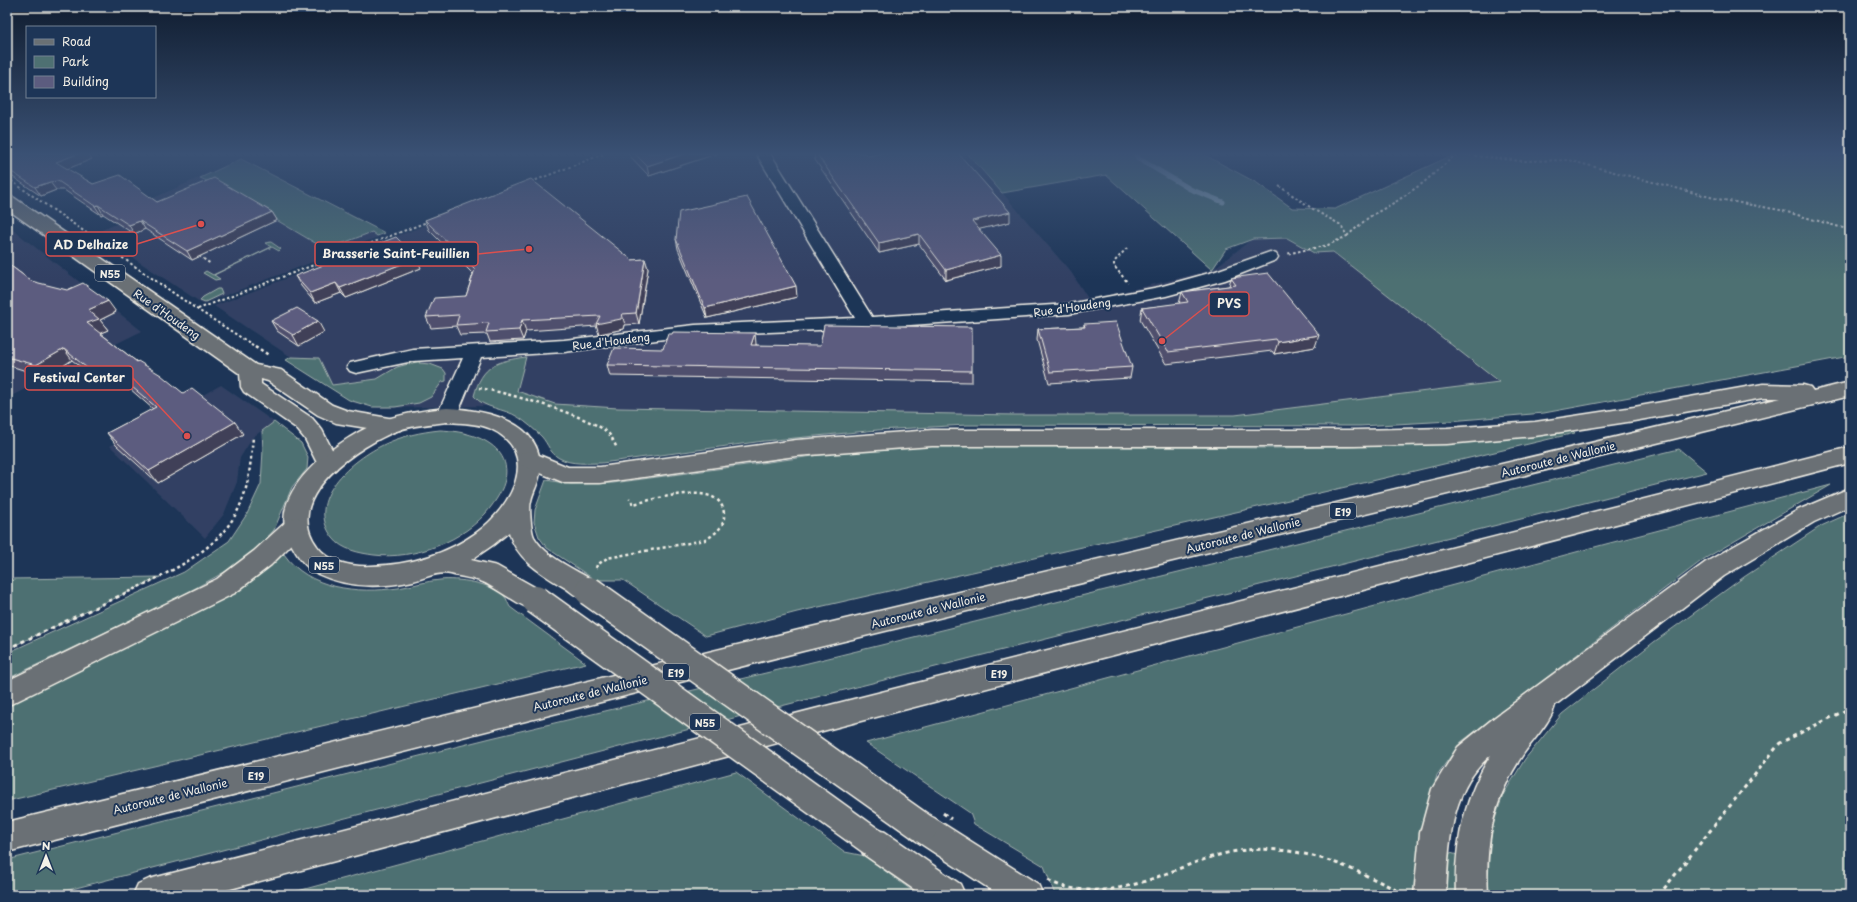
<svg xmlns="http://www.w3.org/2000/svg" width="1857" height="902" viewBox="0 0 1857 902" font-family="'Playpen Sans',sans-serif">
  <style>
    .built { fill: #304163 }
    .green { fill: #4e7072; stroke: #a1b0ad }
    .lines { fill: none; stroke-linecap: round; stroke-linejoin: round }
    .stream { stroke: #89a2ae; stroke-width: 5 }
    .minor-casing { stroke: #f4f1e8; stroke-width: 3 }
    .primary-casing { stroke: #f4f1e8; stroke-width: 3 }
    .trunk-casing { stroke: #f4f1e8; stroke-width: 3 }
    .motorway-casing { stroke: #f4f1e8; stroke-width: 3 }
    .path-far2 { stroke: #f4f1e8; stroke-width: 2; stroke-dasharray: 2.5 2.5; stroke-linecap: butt }
    .path-far1 { stroke: #f4f1e8; stroke-width: 2.5; stroke-dasharray: 3 3; stroke-linecap: butt }
    .path { stroke: #f4f1e8; stroke-width: 3; stroke-dasharray: 4 4; stroke-linecap: butt }
    .minor { fill: #1d3557; fill-rule: evenodd }
    .primary { fill: #6a7074; fill-rule: evenodd }
    .trunk { fill: #6a7074; fill-rule: evenodd }
    .motorway { fill: #6a7074; fill-rule: evenodd }
    .trunk-bridge-far1-casing { stroke: #f4f1e8; stroke-width: 25; stroke-linecap: butt }
    .trunk-bridge-casing { stroke: #f4f1e8; stroke-width: 31; stroke-linecap: butt }
    .path-bridge { stroke: #f4f1e8; stroke-width: 3; stroke-dasharray: 4 4; stroke-linecap: butt }
    .trunk-bridge-far1 { stroke: #6a7074; stroke-width: 22 }
    .trunk-bridge { stroke: #6a7074; stroke-width: 28 }
    .wall { fill: #4f4f6d; stroke: #f4f1e8 }
    .shaded-wall { fill: #404059; stroke: #f4f1e8 }
    .building { fill: #5c5c7f; stroke: #f4f1e8 }
    .labels { text-anchor: middle; dominant-baseline: central; stroke-width: 4; stroke-linejoin: round; paint-order: stroke }
    .shield { fill: #1d3557; stroke: #b4b9bc; stroke-width: 1 }
    .shield-label { font-size: 10px; font-weight: bold; fill: #f4f1e8 }
    .street-label { font-size: 11px; fill: #f4f1e8; stroke: #1d3557 }
    .leader { fill: none; stroke: #dc504e; stroke-width: 1.5 }
    .callout-dot { fill: #dc504e; stroke: #1d3557; stroke-width: 1.5 }
    .callout { fill: #1d3557; stroke: #dc504e; stroke-width: 1.5 }
    .callout-label { font-size: 12px; text-anchor: middle; font-weight: bold; fill: #f4f1e8 }
  </style>
  <rect width="100%" height="100%" fill="#1d3557"/>
  <filter id="ink" filterUnits="userSpaceOnUse"><feTurbulence type="fractalNoise" baseFrequency=".025" numOctaves="2"/><feDisplacementMap in="SourceGraphic" scale="8" xChannelSelector="R" yChannelSelector="G"/><feConvolveMatrix kernelMatrix="1 2 1 2 8 2 1 2 1" color-interpolation-filters="sRGB"/></filter>
  <g filter="url(#ink)">
    <g class="built">
      <polygon points="614,153 777,153 785,155 793,153 968,153 1071,272 1089,300 1212,270 1292,208 1333,252 1499,382 1450,421 1360,426 967,425 878,430 764,441 602,463 584,464 560,459 552,453 542,437 518,416 503,410 487,406 380,408 354,403 286,360 291,357 214,306"/>
      <polygon points="241,159 386,234 203,304 95,233 153,208 149,200"/>
      <polygon points="7,225 142,331 7,398"/>
      <polygon points="221,385 274,422 253,437 240,458 237,482 224,514 205,538 110,446"/>
    </g>
    <g class="green">
      <path d="M1201,153l56,30 35,25 43,1 122,-56h393v203l-306,57 -94,8 -90,5 -393,-1 -89,5 -114,11 -162,22c-14,0 -31,2 -43,-5 -9,-5 -11,-14 -17,-21 -7,-7 -16,-15 -24,-20 -14,-9 -34,-8 -44,-21 8,-31 23,-35 52,-39l-9,34 38,13 63,4 396,7h221l264,-33 -166,-130 -19,1 -27,-15 -34,1 -27,10 -14,21 -106,-95 -104,18 -34,-39z"/>
      <polygon points="241,159 385,233 377,236 372,232 333,247 335,252 319,254 327,250 219,186 200,178"/>
      <polygon points="271,242 281,249 279,251 272,247 214,275 220,279 215,280 203,273 206,271 213,275 271,247 265,243"/>
      <polygon points="217,289 220,289 222,294 205,302 200,300 203,297"/>
      <polygon points="291,357 319,358 332,385 377,379 397,367 420,361 419,363 430,364 443,369 446,373 446,381 442,382 431,397 419,403 395,407 372,407 349,400 286,360"/>
      <polygon points="274,422 301,443 308,457 307,469 292,487 274,530 248,559 181,596 7,679 7,653 184,572 229,541 247,514 261,484 263,450 262,431"/>
      <path d="M440,430c50,2 89,29 50,78 -25,33 -76,52 -116,47 -14,-2 -32,-5 -41,-17 -30,-38 20,-79 52,-94 17,-8 36,-12 55,-14z"/>
      <polygon points="1572,430 1575,433 1372,481 797,612 706,636 623,580 595,580 547,548 539,537 534,522 535,510 546,480 571,484 613,483 828,454 949,445 1269,448 1348,447 1439,443"/>
      <polygon points="1679,449 1707,472 623,746 49,895 7,895 7,860 491,738 808,663"/>
      <polygon points="1831,485 1704,559 1461,742 1437,775 1419,842 1419,895 1059,895 1054,892 1044,866 974,824 970,813 866,743 1606,544"/>
      <polygon points="1850,513 1850,895 1486,895 1485,877 1492,828 1503,795 1525,759 1562,714 1654,642 1744,577 1821,526"/>
      <path d="M284,554c24,35 74,40 114,34 14,-2 28,-7 42,-8 17,-2 52,3 64,16 3,2 4,8 6,11l76,56 -579,138v-99l202,-98 49,-28z"/>
      <polygon points="160,577 7,649 7,579"/>
      <polygon points="736,772 845,852 865,856 918,895 283,895"/>
      <polygon points="1447,852 1461,856 1462,895 1444,895"/>
    </g>
    <g class="lines">
      <polyline class="stream" points="1135,153 1139,159 1190,189 1223,202"/>
      <g class="minor-casing">
        <polygon id="minor" points="756,153 770,153 872,317 1069,304 1159,287 1213,272 1270,252 1276,254 1278,257 1276,260 1225,280 1166,296 1069,314 867,328 695,335 564,352 481,357 457,415 454,420 447,422 440,420 437,415 463,358 413,361 356,373 350,371 347,367 350,363 413,349 564,340 695,325 855,318"/>
      </g>
      <g class="primary-casing">
        <polygon id="primary" points="7,196 13,197 256,365 281,370 332,405 348,411 400,420 403,425 400,430 392,432 336,423 318,415 268,381 261,379 261,384 312,418 322,430 339,463 336,469 328,471 320,469 305,439 296,428 244,392 241,387 240,374 7,209"/>
      </g>
      <g class="trunk-casing">
        <g id="trunk">
          <path d="M447,408c39,2 97,13 93,64 -1,11 -7,19 -9,29 -2,6 0,30 3,36 12,21 41,32 61,45l3,7 -3,7c-3,1 -7,3 -9,3 -7,0 -14,-6 -19,-10 -23,-14 -51,-29 -58,-57l-16,13 -22,15 26,6 48,27 4,7 -4,7c-3,1 -6,3 -9,3 -11,0 -41,-23 -53,-28 -10,-4 -22,-5 -32,-8 -14,-3 -25,4 -38,7 -32,7 -66,7 -95,-7 -15,-8 -21,-19 -29,-34 -25,-51 56,-106 96,-120 20,-7 41,-10 62,-12zM447,422c14,1 29,1 42,6 54,24 22,80 -13,105 -31,22 -67,32 -105,33 -18,1 -42,-3 -54,-20 -37,-49 44,-102 82,-116 15,-5 32,-6 48,-8z"/>
          <polygon points="923,813 934,818 1038,884 1043,895 999,895 912,838 908,828 912,818"/>
          <polygon points="874,828 885,832 960,884 965,895 922,895 863,854 859,843 863,832"/>
        </g>
      </g>
      <g class="motorway-casing">
        <g id="motorway">
          <polygon points="1850,382 1850,396 803,651 7,852 7,822 803,629 1781,398 1763,398 1634,421 1535,436 1447,444 1355,446 932,446 796,456 600,483 565,483 521,465 518,459 521,453 529,451 568,467 600,467 796,440 932,430 1355,430 1447,428 1535,422 1634,407 1763,384 1803,385 1810,387 1813,391"/>
          <polygon points="1850,447 1850,463 834,728 208,895 133,895 138,884 149,879 834,704"/>
          <path d="M1850,488v18l-36,16 -90,54 -169,129c-3,15 -22,35 -31,48 -31,46 -39,87 -36,142h-32c-2,-49 8,-98 35,-140 -42,35 -42,90 -45,140h-32l6,-62 12,-44 26,-42 37,-30 211,-155 92,-52z"/>
          <polygon points="296,517 304,520 308,526 304,532 271,565 235,593 7,706 7,681 217,579 254,551 288,520"/>
        </g>
      </g>
      <g class="path-far2">
        <polyline points="7,178 198,310 256,347"/>
        <polyline points="531,182 606,153"/>
        <polyline points="1279,186 1316,211 1341,225 1347,236 1328,245 1286,254"/>
        <polyline points="1347,236 1369,217 1397,201 1423,183 1453,157 1460,154 1522,161 1568,160 1718,199 1780,210 1850,230"/>
        <polyline points="1127,248 1114,262 1114,266 1128,283"/>
        <polyline points="199,256 211,264"/>
        <polyline points="198,309 427,222"/>
      </g>
      <g class="path-far1">
        <polyline points="255,346 270,356"/>
        <path d="M479,388c26,4 110,28 128,44 5,4 7,11 10,16"/>
        <path d="M596,568l1,-3 10,-7 98,-18c10,-6 20,-13 19,-26 -2,-36 -71,-14 -91,-10l-4,-6"/>
        <path d="M128,592c44,-21 98,-44 115,-94 7,-20 8,-41 10,-61"/>
      </g>
      <g class="path">
        <polyline points="7,649 130,591"/>
        <path d="M1048,880c12,7 24,9 38,10 58,4 104,-35 160,-40 59,-5 107,18 158,44"/>
        <polyline points="1659,895 1780,743 1850,708"/>
      </g>
      <use href="#minor" class="minor"/>
      <use href="#primary" class="primary"/>
      <use href="#trunk" class="trunk"/>
      <use href="#motorway" class="motorway"/>
      <g class="trunk-bridge-far1-casing">
        <polyline id="trunk-bridge-far1" points="586,589 590,592"/>
      </g>
      <g class="trunk-bridge-casing">
        <g id="trunk-bridge">
          <polyline points="589,591 923,828"/>
          <polyline points="536,600 874,843"/>
        </g>
      </g>
      <polyline class="path-bridge" points="943,813 951,819"/>
      <use href="#trunk-bridge-far1" class="trunk-bridge-far1"/>
      <use href="#trunk-bridge" class="trunk-bridge"/>
    </g>
    <g class="wall">
      <polygon points="7,153 92,159 67,169 93,184 157,202 272,212 277,220 192,260 145,229 134,234 103,214 101,215 64,190 56,190 41,196 7,173"/>
      <polygon points="627,153 719,153 649,176"/>
      <polygon points="814,153 865,153 868,156 1010,222 979,229 1001,266 946,280 919,244 879,253 815,160"/>
      <polygon points="425,220 632,260 645,259 648,269 639,324 625,325 624,329 599,334 597,326 526,331 523,340 490,342 487,334 460,335 456,326 431,328 426,317 466,296 473,274 429,230"/>
      <polygon points="676,239 797,297 707,318 678,249"/>
      <polygon points="7,263 31,281 116,312 100,320 108,330 100,333 137,362 243,434 158,483 116,445 107,433 153,409 129,388 108,380 102,384 72,360 46,377 7,365"/>
      <polygon points="421,268 346,298 341,293 315,303 301,286 295,276"/>
      <polygon points="1231,278 1315,347 1274,354 1272,351 1166,364 1140,320 1142,308 1179,304 1182,292 1229,286"/>
      <polygon points="271,321 324,332 299,346 277,331"/>
      <polygon points="1084,324 1132,367 1130,378 1049,383 1037,340 1038,329 1084,327"/>
      <polygon points="756,344 756,345 972,371 972,382 610,376 607,365 663,349"/>
    </g>
    <g class="shaded-wall">
      <polygon points="80,153 88,153 92,159 62,171 56,162"/>
      <polygon points="687,153 719,153 649,176 647,166"/>
      <polygon points="50,182 56,190 41,196 35,187"/>
      <polygon points="98,205 103,214 101,215 95,206"/>
      <polygon points="272,212 277,220 192,260 187,251"/>
      <polygon points="1010,212 1010,222 972,231 972,221"/>
      <polygon points="140,221 145,229 134,234 129,225"/>
      <polygon points="919,234 919,244 879,253 879,243"/>
      <polygon points="7,250 10,254 7,256"/>
      <polygon points="1001,255 1001,266 946,280 946,270"/>
      <polygon points="417,258 421,268 346,298 340,288"/>
      <polygon points="645,259 648,269 639,324 636,313"/>
      <polygon points="336,283 341,293 315,303 310,293"/>
      <polygon points="796,286 797,297 707,318 705,308"/>
      <polygon points="108,301 116,312 100,320 108,330 96,335 87,323 88,310"/>
      <polygon points="622,314 625,325 624,329 599,334 596,324"/>
      <polygon points="522,320 526,331 523,340 519,330"/>
      <polygon points="318,321 324,332 299,346 293,335"/>
      <polygon points="755,333 756,344 753,356 751,345"/>
      <polygon points="1319,335 1315,347 1274,354 1278,342"/>
      <polygon points="64,349 72,360 46,377 36,365"/>
      <polygon points="100,369 108,380 102,384 93,373"/>
      <polygon points="235,422 243,434 158,483 149,471"/>
    </g>
    <g class="building">
      <polygon points="7,153 80,153 56,162 93,184 120,175 157,202 214,178 272,212 187,251 140,221 129,225 98,205 95,206 58,181 50,182 35,187 7,169"/>
      <polygon points="634,153 687,153 647,166"/>
      <polygon points="816,153 865,153 868,156 882,153 958,153 1010,212 972,221 1001,255 946,270 919,234 879,243"/>
      <polygon points="531,179 632,260 645,259 636,313 622,314 621,319 596,324 600,316 522,320 519,330 486,332 489,323 456,325 459,315 426,317 434,298 466,296 475,269 425,220"/>
      <polygon points="747,197 796,286 705,308 676,239 679,212"/>
      <polygon points="396,237 417,258 340,288 336,283 310,293 295,276"/>
      <polygon points="7,263 31,281 67,290 83,283 108,301 88,310 99,319 87,323 137,362 138,361 161,375 183,393 192,388 235,422 149,471 107,433 156,407 120,377 100,369 93,373 64,349 36,365 7,357 7,298 9,297 7,296"/>
      <polygon points="1268,273 1319,335 1278,342 1276,339 1168,352 1142,308 1188,302 1182,292 1236,285 1231,278"/>
      <polygon points="297,308 318,321 293,335 271,321"/>
      <polygon points="1116,322 1132,367 1050,372 1038,329 1085,327 1084,324"/>
      <polygon points="824,325 972,327 972,371 607,365 614,348 663,349 668,334 672,334 673,332 755,333 751,345 820,346"/>
    </g>
  </g>
  <linearGradient id="sky" x2="0" y2="1"><stop stop-color="#101d30"/><stop offset="0.55" stop-color="#3a5174"/><stop offset="1" stop-color="#3a5174" stop-opacity="0"/></linearGradient>
  <rect width="1857" height="280" fill="url(#sky)"/>
  <g class="labels">
    <g class="shield">
      <rect x="95" y="265" width="30" height="16" rx="3"/>
      <rect x="1330" y="503" width="26" height="16" rx="3"/>
      <rect x="309" y="557" width="30" height="16" rx="3"/>
      <rect x="663" y="664" width="26" height="16" rx="3"/>
      <rect x="986" y="665" width="26" height="16" rx="3"/>
      <rect x="690" y="714" width="30" height="16" rx="3"/>
      <rect x="243" y="767" width="26" height="16" rx="3"/>
    </g>
    <g class="shield-label">
      <text x="110" y="273">N55</text>
      <text x="1343" y="511">E19</text>
      <text x="324" y="565">N55</text>
      <text x="676" y="672">E19</text>
      <text x="999" y="673">E19</text>
      <text x="705" y="722">N55</text>
      <text x="256" y="775">E19</text>
    </g>
    <g class="street-label">
      <text transform="translate(1072 307) rotate(-8)">Rue d'Houdeng</text>
      <text transform="translate(167 314) rotate(35)">Rue d'Houdeng</text>
      <text transform="translate(611 341) rotate(-7)">Rue d'Houdeng</text>
      <text transform="translate(1558 459) rotate(-14)">Autoroute de Wallonie</text>
      <text transform="translate(1243 535) rotate(-14)">Autoroute de Wallonie</text>
      <text transform="translate(928 610) rotate(-14)">Autoroute de Wallonie</text>
      <text transform="translate(590 693) rotate(-14)">Autoroute de Wallonie</text>
      <text transform="translate(170 796) rotate(-14)">Autoroute de Wallonie</text>
    </g>
  </g>
  <path class="leader" d="M201 224L137 244M529 249L478 254M1162 341L1209 304M187 436L133 378"/>
  <g class="callout-dot">
    <circle cx="201" cy="224" r="4"/>
    <circle cx="529" cy="249" r="4"/>
    <circle cx="1162" cy="341" r="4"/>
    <circle cx="187" cy="436" r="4"/>
  </g>
  <g class="callout">
    <rect x="46" y="232" width="91" height="24" rx="4"/>
    <rect x="315" y="242" width="163" height="24" rx="4"/>
    <rect x="1209" y="292" width="40" height="24" rx="4"/>
    <rect x="25" y="366" width="108" height="24" rx="4"/>
  </g>
  <g class="callout-label">
    <text x="91" y="249">AD Delhaize</text>
    <text x="396" y="258">Brasserie Saint-Feuillien</text>
    <text x="1229" y="308">PVS</text>
    <text x="79" y="382">Festival Center</text>
  </g>
  <rect width="1857" height="902" fill="none" stroke="#1d3557" stroke-width="24"/>
  <rect x="12" y="12" width="1833" height="878" fill="none" stroke="#f4f1e8" stroke-width="1.5" filter="url(#ink)"/>
  <rect x="26" y="26" width="130" height="72" fill="#1d3557" stroke="#738091"/>
  <rect x="34" y="39" width="20" height="6" fill="#6a7074" stroke="#738091"/>
  <text x="62" y="46" font-size="12" fill="#f4f1e8">Road</text>
  <rect x="34" y="56" width="20" height="12" fill="#4e7072" stroke="#738091"/>
  <text x="62" y="66" font-size="12" fill="#f4f1e8">Park</text>
  <rect x="34" y="76" width="20" height="12" fill="#5c5c7f" stroke="#738091"/>
  <text x="62" y="86" font-size="12" fill="#f4f1e8">Building</text>
  <g transform="translate(46 856)" stroke="#1d3557" stroke-width="3" paint-order="stroke">
  <path d="M0-3L7 15L0 10L-7 15Z" fill="#f4f1e8"/>
  <text y="-6" font-size="11" font-weight="bold" text-anchor="middle" fill="#f4f1e8">N</text>
  </g>
</svg>
